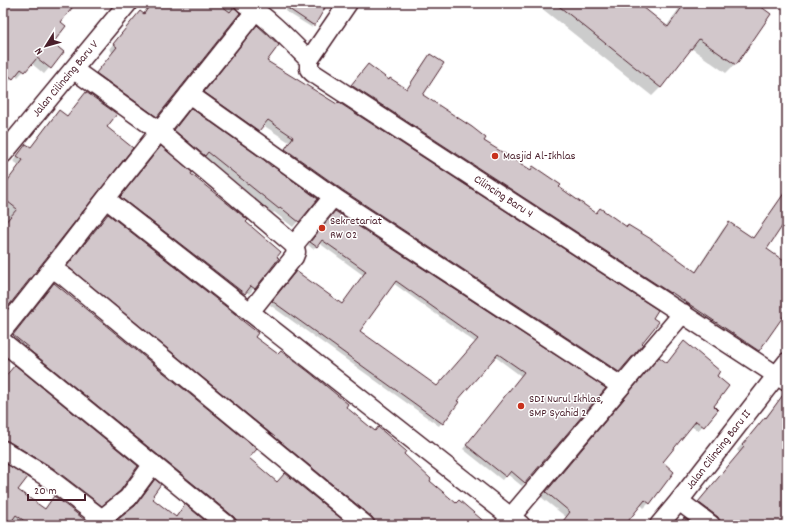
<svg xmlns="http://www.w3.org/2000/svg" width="790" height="528" viewBox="0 0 790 528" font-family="Dekko,sans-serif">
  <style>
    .shadow { fill: #0003; fill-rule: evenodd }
    .building { fill: #d2c7cb; stroke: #4a1f2b; fill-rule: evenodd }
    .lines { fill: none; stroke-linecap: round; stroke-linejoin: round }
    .minor-casing { stroke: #4a1f2b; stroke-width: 21 }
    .minor { stroke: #fff; stroke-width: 18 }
    .poi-dot { fill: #c8321e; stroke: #fff; stroke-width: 1.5 }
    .labels { text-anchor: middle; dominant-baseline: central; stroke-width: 3; stroke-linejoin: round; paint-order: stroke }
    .street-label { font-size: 12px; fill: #4a1f2b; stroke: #fff }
    .poi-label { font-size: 12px; fill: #4a1f2b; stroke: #fff; text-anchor: start }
  </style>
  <rect width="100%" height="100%" fill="#fff"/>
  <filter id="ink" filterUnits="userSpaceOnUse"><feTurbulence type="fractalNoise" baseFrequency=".025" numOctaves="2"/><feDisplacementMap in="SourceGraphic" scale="8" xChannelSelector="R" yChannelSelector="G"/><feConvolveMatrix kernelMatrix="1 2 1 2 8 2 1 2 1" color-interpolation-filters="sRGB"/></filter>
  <g filter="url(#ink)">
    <g class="shadow">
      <polygon points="3,3 75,3 60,22 51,43 63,52 44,74 31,63 18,77 15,75 7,84 3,81"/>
      <polygon points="150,3 233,3 234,8 157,116 152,121 92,79 113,53 109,49 121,34 140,12 143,14"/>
      <polygon points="291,3 316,3 314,24 311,27 285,11"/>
      <polygon points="535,3 636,3 666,27 683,3 754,3 770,14 735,64 726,73 691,48 661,87 652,96"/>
      <polygon points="253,31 266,62 618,372 614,376 281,154 289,142 263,125 254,135 200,97"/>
      <polygon points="431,55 421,96 483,141 530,171 534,167 558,187 596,213 600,209 626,228 695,272 723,229 729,223 752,239 775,206 780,200 787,205 787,218 765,249 787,264 787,302 778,321 758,350 752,356 346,92 368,66 388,81 406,90 425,61"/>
      <polygon points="186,115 317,199 293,227 274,212 273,213 202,157 169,136"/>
      <polygon points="54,116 66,117 106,127 3,311 3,187 19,165 13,161 26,145 30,148"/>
      <polygon points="156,153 189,174 244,222 254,288 249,294 246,291 239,299 116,203"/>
      <polygon points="108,215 254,337 345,407 402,454 428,481 456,504 486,525 369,525 63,271"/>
      <path d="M332,215l272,174 -82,97 -15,-12 -5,6 -39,-31 58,-73 -27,-20 -38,45 1,1 -18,24 -169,-121 23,-30 49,30 21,-30 -44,-32 -6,6 -5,-4zM393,283l83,60 -39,45 -78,-56z"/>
      <polygon points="54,284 276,483 347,525 231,525 9,340"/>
      <polygon points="655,363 666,364 715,376 712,406 716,410 698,431 691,426 661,462 649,503 644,508 640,504 623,525 560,525 566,517 541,497"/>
      <polygon points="3,370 114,495 96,510 3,446"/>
      <polygon points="786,393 787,393 787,525 715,525 693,508 740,453 737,450"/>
      <polygon points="3,463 17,491 44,510 54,497 83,525 3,525"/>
      <polygon points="155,481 151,499 175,517 185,506 209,525 112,525 132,510"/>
    </g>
    <g class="building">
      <polygon points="3,3 76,3 61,22 66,26 53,43 64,52 51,69 37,58 25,72 21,69 13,79 3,71"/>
      <polygon points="151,3 218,3 230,12 234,7 240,13 157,117 96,73 117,47 113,44 126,28 140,11 144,14"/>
      <polygon points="280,3 317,3 325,8 315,25 313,25"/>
      <polygon points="555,3 638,3 668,27 685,3 756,3 771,14 736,65 699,39 661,88"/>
      <polygon points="257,25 279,45 267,61 337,104 338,102 658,310 653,318 659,322 642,343 643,344 619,372 344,191 285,149 293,137 268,120 259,131 204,92"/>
      <polygon points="430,54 444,63 423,95 472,127 486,138 484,141 531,170 533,166 561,185 559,187 596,213 600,208 627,227 628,225 651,239 696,272 729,222 753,238 787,189 787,219 767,249 787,263 787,311 759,351 671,292 670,293 351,85 368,64 389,80 390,78 407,89"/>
      <polygon points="86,92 117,114 107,127 133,148 3,313 3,225 17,209 3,198 3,187 23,160 17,156 26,144 31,147 59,110 67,116"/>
      <polygon points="191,108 264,160 272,167 273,166 318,199 299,222 280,207 279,209 208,152 205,156 174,130"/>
      <polygon points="161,146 192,172 191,174 248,220 246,222 281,252 277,257 279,258 255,289 251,286 245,294 120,197"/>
      <path d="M335,211l271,177 -81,95 -14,-12 -5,6 -40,-32 58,-73 -26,-18 -41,47 2,1 -16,22 -171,-123 24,-30 46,33 24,-33 -44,-31 -5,7 -7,-5zM396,281l82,58 -41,47 -77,-55z"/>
      <polygon points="108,214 239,317 239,318 258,333 255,337 278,354 281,351 309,372 348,404 346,407 375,431 378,427 406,451 404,454 431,479 430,481 456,503 459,500 488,525 375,525 375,521 372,517 67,266"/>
      <polygon points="54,283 257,449 249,458 277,482 285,473 349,525 237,525 237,521 234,517 28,349 29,348 13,335"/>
      <polygon points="684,341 720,371 717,376 729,386 714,406 718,410 704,427 696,421 663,462 674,472 650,504 645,500 625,525 560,525 570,512 546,492 659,357 667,363"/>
      <polygon points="15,365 138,466 120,491 102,506 53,468 8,441 3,440 3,379"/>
      <polygon points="785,392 787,392 787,525 721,525 720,521 718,517 698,502 744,447 742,445 765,417 766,418"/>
      <polygon points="3,462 28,477 18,490 45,509 54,496 85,520 84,525 30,525 16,515 9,525 3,525"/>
      <polygon points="155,479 161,484 153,495 155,497 153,499 176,517 185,504 210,525 111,525 135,506"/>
      <polygon points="684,518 694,525 679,525"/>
    </g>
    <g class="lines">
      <g class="minor-casing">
        <g id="minor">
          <path d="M244,3c25,15 45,37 65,57v9l4,4 474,309"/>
          <polyline points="309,60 348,3"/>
          <polyline points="74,70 159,131 294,245 296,252 294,257 250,312 521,525"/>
          <polyline points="189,94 338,200 621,386"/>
          <polyline points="3,154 128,3"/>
          <polyline points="106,199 250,312"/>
          <polyline points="294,245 333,197"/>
          <polyline points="52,268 66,278 365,525"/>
          <path d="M3,330c37,-45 72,-92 108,-138 48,-61 97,-121 145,-182"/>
          <polyline points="3,342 227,525"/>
          <polyline points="3,450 47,477 102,519"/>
          <polyline points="679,501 711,525"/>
          <polyline points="94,525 128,498 153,464"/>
          <polyline points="504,525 683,313"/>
          <polyline points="659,525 679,501 787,362"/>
        </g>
      </g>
      <use href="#minor" class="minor"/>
    </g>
  </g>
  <g class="poi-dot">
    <circle cx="495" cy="156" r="4"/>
    <circle cx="322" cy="228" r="4"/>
    <circle cx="521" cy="406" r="4"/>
  </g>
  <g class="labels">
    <g class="street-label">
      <text transform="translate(66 79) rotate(-50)">Jalan Cilincing Baru V</text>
      <text transform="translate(503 197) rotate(33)">Cilincing Baru 4</text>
      <text transform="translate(719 450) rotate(-52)">Jalan Cilincing Baru II</text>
    </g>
    <g class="poi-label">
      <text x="503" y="156">Masjid Al-Ikhlas</text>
      <text x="330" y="221">Sekretariat<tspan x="330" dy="14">RW 02</tspan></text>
      <text x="529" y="399">SDI Nurul Ikhlas,<tspan x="529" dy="14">SMP Syahid 2</tspan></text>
    </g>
  </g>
  <rect width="790" height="528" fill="none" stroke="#fff" stroke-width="16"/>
  <rect x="8" y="8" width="774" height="512" fill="none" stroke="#4a1f2b" stroke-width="1.5" filter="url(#ink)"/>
  <g transform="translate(46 46) rotate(233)" stroke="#ffffff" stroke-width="3" paint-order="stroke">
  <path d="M0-3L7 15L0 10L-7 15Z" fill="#4a1f2b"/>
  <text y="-6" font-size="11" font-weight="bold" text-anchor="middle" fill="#4a1f2b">N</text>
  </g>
  <path d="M28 494v6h57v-6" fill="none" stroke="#4a1f2b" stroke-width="2"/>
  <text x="34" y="494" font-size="12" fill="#4a1f2b" stroke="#ffffff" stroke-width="3" paint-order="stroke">20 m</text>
</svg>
